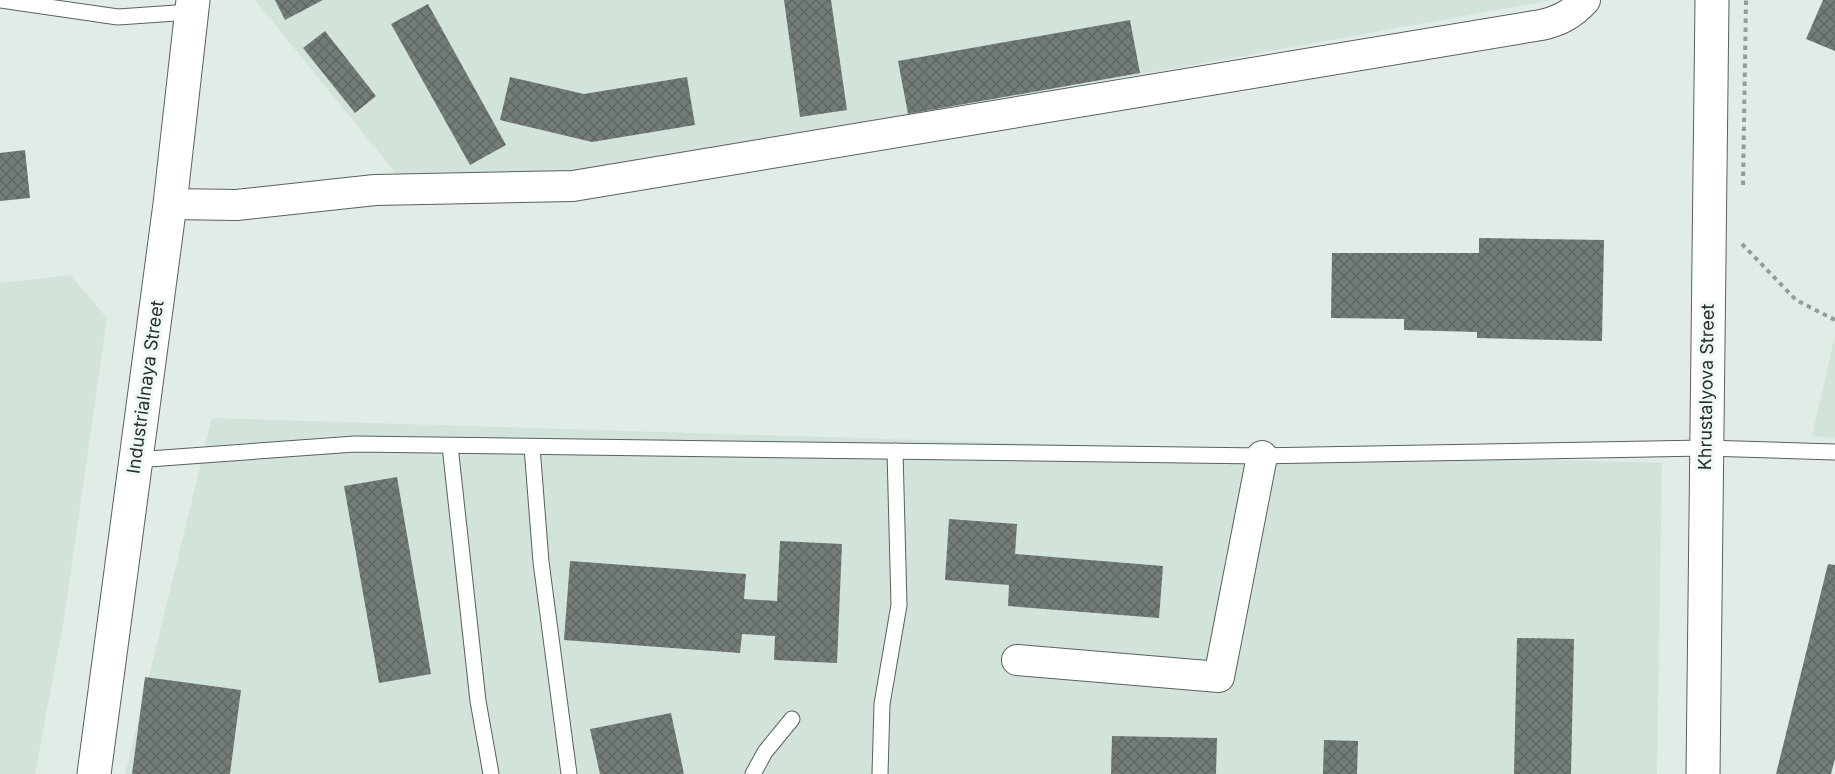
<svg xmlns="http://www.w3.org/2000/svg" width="1835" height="774" viewBox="0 0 1835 774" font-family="Inter,sans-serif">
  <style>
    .built { fill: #d2e3d9 }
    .building { fill: url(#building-cross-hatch) }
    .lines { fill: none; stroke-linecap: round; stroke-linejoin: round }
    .lane-casing { stroke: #58615d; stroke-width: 17 }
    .street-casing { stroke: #58615d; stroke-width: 32 }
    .secondary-casing { stroke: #58615d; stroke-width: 35 }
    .path { stroke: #949b98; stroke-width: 4; stroke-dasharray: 4.5 4.5; stroke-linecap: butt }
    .lane { stroke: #fff; stroke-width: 15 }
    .street { stroke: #fff; stroke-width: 30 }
    .secondary { stroke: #fff; stroke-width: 33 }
    .labels { text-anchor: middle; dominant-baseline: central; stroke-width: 6; stroke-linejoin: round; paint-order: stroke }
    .street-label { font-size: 18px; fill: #2a2e2c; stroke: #eff9f4 }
  </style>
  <defs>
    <pattern id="building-cross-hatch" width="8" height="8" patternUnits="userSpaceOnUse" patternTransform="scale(1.5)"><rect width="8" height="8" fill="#737c78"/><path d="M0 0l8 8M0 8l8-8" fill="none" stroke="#5f6663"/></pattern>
  </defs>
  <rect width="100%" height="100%" fill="#e2ece7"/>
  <g class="built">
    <polygon points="255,0 1553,0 573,177 398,176"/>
    <polygon points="70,275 107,318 64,619 35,774 0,774 0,283"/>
    <polygon points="1835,335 1835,438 1812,436"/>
    <polygon points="212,418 1662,463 1657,774 125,774"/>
  </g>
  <g class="building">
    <polygon points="275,0 323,0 285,20"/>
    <polygon points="784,0 831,0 847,110 800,117"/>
    <polygon points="1823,0 1835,0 1835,51 1806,39"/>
    <polygon points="428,4 506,145 470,165 391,24"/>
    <polygon points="1130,20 1140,73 908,114 898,61"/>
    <polygon points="325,31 376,96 355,113 303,48"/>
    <polygon points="510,77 584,94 687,77 695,125 592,142 500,120"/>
    <polygon points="25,150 30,198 0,201 0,153"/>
    <polygon points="1479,238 1604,240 1602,341 1477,338 1477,332 1404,330 1404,319 1331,318 1332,253 1479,253"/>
    <polygon points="397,477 431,674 379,683 344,486"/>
    <polygon points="949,519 1017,524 1015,554 1163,566 1159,618 1008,606 1009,585 945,580"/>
    <polygon points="780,541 842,544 837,663 774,660 775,636 742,634 740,653 564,640 570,561 746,574 744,599 777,601"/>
    <polygon points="1828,564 1835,565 1835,759 1831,774 1776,774"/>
    <polygon points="1517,638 1574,639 1571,774 1514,774"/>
    <polygon points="145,677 241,690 230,774 132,774"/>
    <polygon points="671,713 684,774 600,774 590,729"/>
    <polygon points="1112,736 1217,738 1216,774 1111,774"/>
    <polygon points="1324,740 1358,741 1357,774 1323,774"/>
  </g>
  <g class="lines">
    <g class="lane-casing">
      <g id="lane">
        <polyline points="0,0 118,17 191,12"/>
        <polyline points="450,446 478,701 491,774"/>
        <polyline points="532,447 541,562 569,774"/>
        <polyline points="135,460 355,444 1262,456 1705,448 1835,452"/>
        <polyline points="753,774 765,752 792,719"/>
        <polyline points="880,774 882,704 899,605 895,451"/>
      </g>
    </g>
    <g class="street-casing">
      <g id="street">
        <path d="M170,204l67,1 138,-15 198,-4 968,-161c19,-4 31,-11 44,-25"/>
        <polyline points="1017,660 1219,677 1262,456"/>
      </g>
    </g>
    <g class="secondary-casing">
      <g id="secondary">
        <polyline points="94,774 170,204 193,0"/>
        <polyline points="1703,774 1712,0"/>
      </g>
    </g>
    <g class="path">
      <polyline points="1743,185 1746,0"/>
      <polyline points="1742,244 1796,300 1835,320"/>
    </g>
    <use href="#lane" class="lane"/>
    <use href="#street" class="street"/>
    <use href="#secondary" class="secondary"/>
  </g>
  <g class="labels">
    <g class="street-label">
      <text transform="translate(145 387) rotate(-82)">Industrialnaya Street</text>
      <text transform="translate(1706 387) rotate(-89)">Khrustalyova Street</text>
    </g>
  </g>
</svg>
